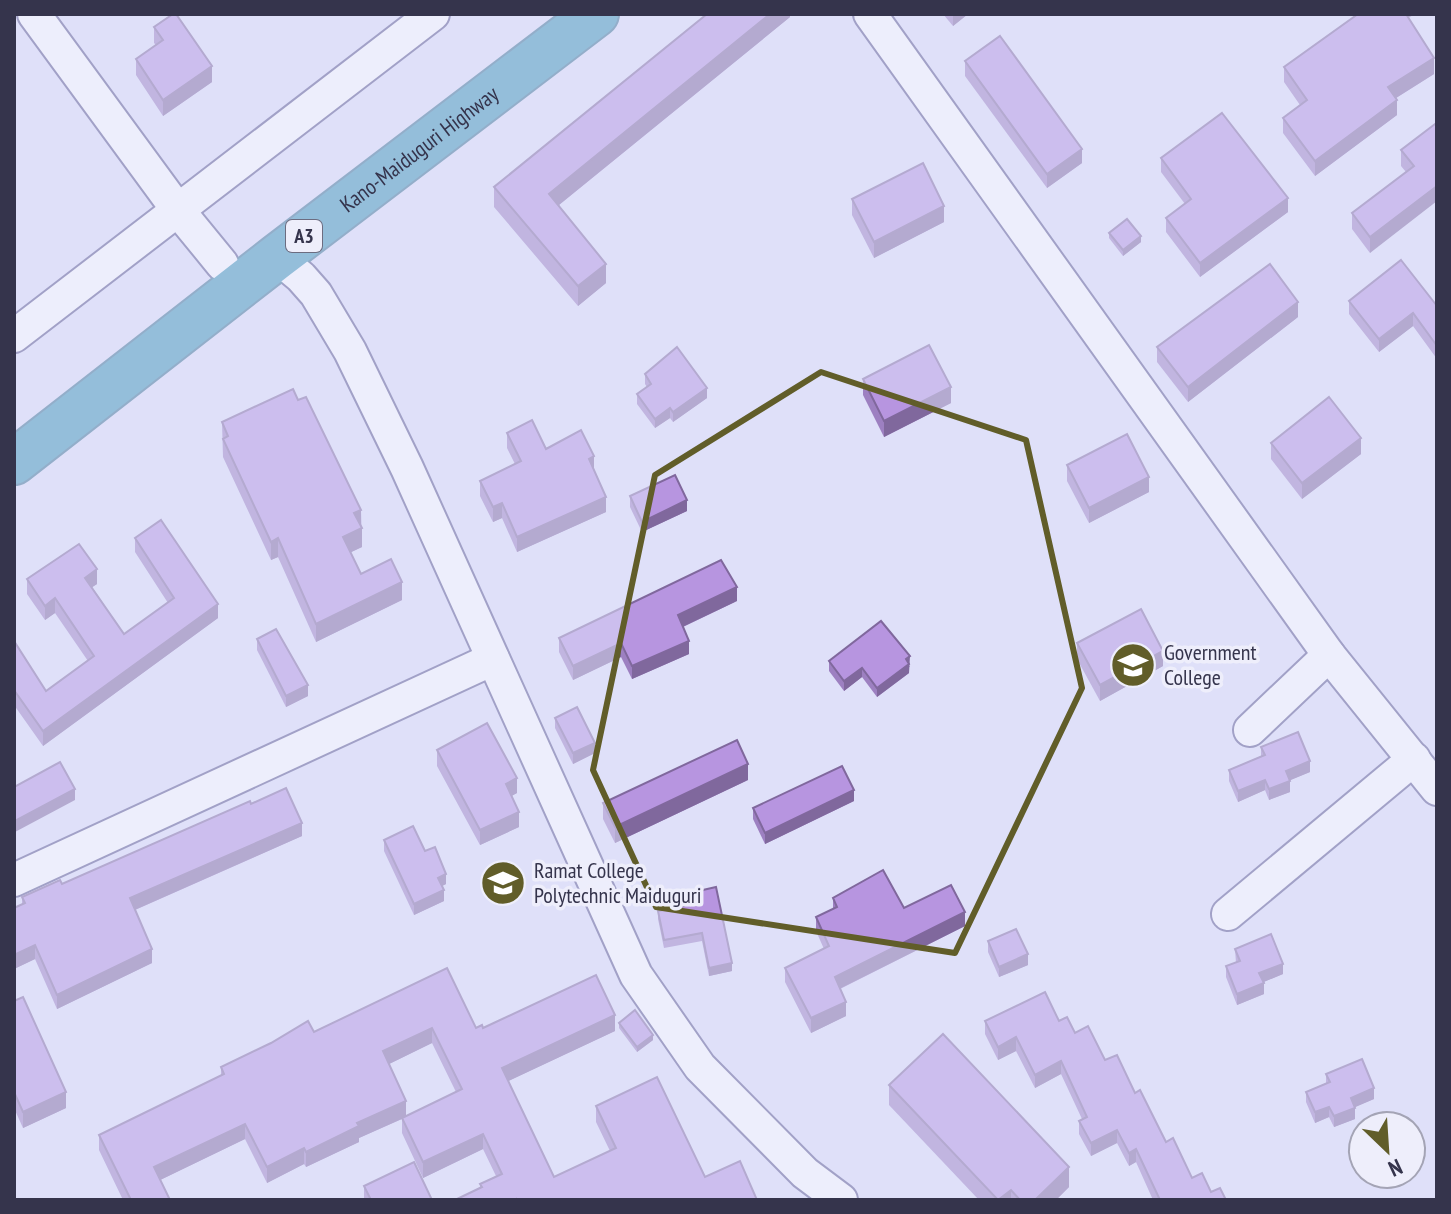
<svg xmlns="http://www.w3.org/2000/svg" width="1451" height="1214" viewBox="0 0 1451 1214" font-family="'PT Sans Narrow',sans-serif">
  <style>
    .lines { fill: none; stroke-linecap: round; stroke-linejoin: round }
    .minor-casing { stroke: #59568b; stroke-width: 36 }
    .highway-casing { stroke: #397290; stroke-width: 48 }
    .minor { stroke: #fff; stroke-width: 32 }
    .highway { stroke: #3b94b4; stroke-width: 44 }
    .wall { fill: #9d80c1; fill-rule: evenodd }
    .shaded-wall { fill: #80689d }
    .building { fill: #b795e0; stroke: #80689d; stroke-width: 2 }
    .marked { fill: none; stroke: #615d29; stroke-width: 6; stroke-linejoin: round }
    .labels { text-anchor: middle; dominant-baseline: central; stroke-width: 7; stroke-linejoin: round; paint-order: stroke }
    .shield { fill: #eeeefb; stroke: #6c6c80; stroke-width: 2 }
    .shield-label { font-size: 20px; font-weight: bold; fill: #35344c }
    .street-label { font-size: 22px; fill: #35344c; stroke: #eeeefb }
    .poi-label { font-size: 22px; fill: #35344c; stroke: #eeeefb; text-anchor: start }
  </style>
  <rect width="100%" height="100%" fill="#dfe0f9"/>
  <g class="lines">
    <g class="minor-casing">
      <g id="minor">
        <polyline points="34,14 177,209 222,264"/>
        <polyline points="870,14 1329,655 1437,789"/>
        <polyline points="277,257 301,277 316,294 350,351 407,468 636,975 700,1067 805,1173 841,1200"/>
        <polyline points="14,336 433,14"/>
        <polyline points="1250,730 1329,655"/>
        <polyline points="14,880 493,659"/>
        <polyline points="1228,914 1414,759"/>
      </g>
    </g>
    <g class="highway-casing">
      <g id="highway">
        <path id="s1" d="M14,462l263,-205 319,-243"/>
      </g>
    </g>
    <use href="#minor" class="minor"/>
    <use href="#highway" class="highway"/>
  </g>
  <g class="wall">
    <polygon points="790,14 790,17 559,205 606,283 578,306 494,207 494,187"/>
    <polygon points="943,14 968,14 953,26"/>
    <polygon points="1354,14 1415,14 1408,18 1434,74 1396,98 1397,115 1315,176 1283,133 1283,118 1300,105 1284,82 1284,67 1354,17"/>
    <polygon points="154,27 212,82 163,116 136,75 136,59 156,45 154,43"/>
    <polygon points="965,61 1082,163 1047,188 965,76"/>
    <polygon points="1437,126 1370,253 1352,229 1352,213 1406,172 1401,166 1401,150"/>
    <polygon points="1161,158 1288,212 1200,277 1166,232 1166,218 1185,204 1161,172"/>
    <polygon points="852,199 944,222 874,258 852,215"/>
    <polygon points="1109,233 1141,242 1123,256 1109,238"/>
    <polygon points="1349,301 1437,306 1437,359 1413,326 1379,352 1349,314"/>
    <polygon points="1298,317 1188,402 1157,362 1157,347"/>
    <polygon points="645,374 707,398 673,422 670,418 655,428 637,404 637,394 647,387 645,384"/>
    <polygon points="863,379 951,403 884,437 863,395"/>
    <polygon points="298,400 361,510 362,547 351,552 361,574 402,600 316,642 278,557 271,560 223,457 222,422"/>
    <polygon points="507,433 594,470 606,512 517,552 502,518 493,522 480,496 480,481 515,464 507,448"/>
    <polygon points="1271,443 1361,454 1302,499 1271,459"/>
    <polygon points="1067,465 1149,492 1089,523 1067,481"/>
    <polygon points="630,496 687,511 642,532 630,507"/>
    <polygon points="135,538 218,618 43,746 14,705 14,641 46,691 88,661 55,613 45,620 27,594 27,579 97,584 92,587 124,634 168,603 135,552"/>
    <polygon points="737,601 683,627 689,654 632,679 621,657 573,680 559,652 559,638"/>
    <polygon points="257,639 308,696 286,707 257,650"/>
    <polygon points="1077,643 1163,666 1100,701 1077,659"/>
    <polygon points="829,661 910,666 909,667 909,673 877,697 862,677 844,691 829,671"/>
    <polygon points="555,718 595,753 573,764 555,728"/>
    <polygon points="1261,747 1310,772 1290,780 1290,792 1269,800 1265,790 1238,802 1229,781 1229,770 1261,756"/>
    <polygon points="437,750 517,793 511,796 519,827 480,845 437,766"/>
    <polygon points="748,780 615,843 603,819 603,803"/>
    <polygon points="854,801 765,844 753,819 753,808"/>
    <polygon points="251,804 302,836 135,910 152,963 57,1009 35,959 14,969 14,908 22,904 22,897 62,884"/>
    <polygon points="384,840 425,851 446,884 442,886 444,901 414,915 384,851"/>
    <polygon points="681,895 732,971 709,976 702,941 664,948 658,919 658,911 682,907"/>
    <polygon points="833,898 904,908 965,926 840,989 846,1016 811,1033 785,982 785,968 824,949 816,931 816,917 833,909"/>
    <polygon points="988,941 1028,965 999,977 988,952"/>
    <polygon points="1235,949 1283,974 1263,982 1264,994 1237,1005 1226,977 1226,966 1236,963"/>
    <path d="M447,968l29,60 139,3 -107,50 46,96 56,-26 -14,-29v-16l109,71 52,23 -277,-12v-4l16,-8 -13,-27 -60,29 -21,-45v-14l-43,19v4l-53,25 -2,-3 -37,19 -22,-44 -85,41 10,20h-47l-24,-50v-15l122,-59v-9l93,-35zM432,1043l24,49 -50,24 -17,-52z"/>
    <polygon points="14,1001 66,1108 23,1128 14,1108"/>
    <polygon points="985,1021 1059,1021 1075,1033 1105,1060 1135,1093 1166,1142 1192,1178 1211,1192 1226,1200 1153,1200 1136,1162 1129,1166 1117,1143 1091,1156 1079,1134 1079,1121 1082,1119 1061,1074 1035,1088 1016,1051 998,1060 985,1034"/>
    <polygon points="619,1023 653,1040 637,1052 619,1028"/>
    <polygon points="1326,1074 1374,1099 1354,1107 1355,1119 1334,1127 1329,1117 1315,1123 1306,1102 1306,1092 1326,1083"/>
    <polygon points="889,1085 1069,1187 1056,1200 979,1200 889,1105"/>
    <polygon points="364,1186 432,1200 364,1200"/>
  </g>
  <g class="shaded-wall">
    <polygon points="770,14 790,14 790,17 549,213 549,194"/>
    <polygon points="953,14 968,14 953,26"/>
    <polygon points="1434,58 1434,74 1388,103 1388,87"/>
    <polygon points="212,66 212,82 163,116 163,100"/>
    <polygon points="1397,100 1397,115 1315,176 1315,161"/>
    <polygon points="1082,149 1082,163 1047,188 1047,174"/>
    <polygon points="1437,186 1437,201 1370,253 1370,237"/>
    <polygon points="1288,198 1288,212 1200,277 1200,263"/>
    <polygon points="944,206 944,222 874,258 874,242"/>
    <polygon points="1141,236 1141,242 1123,256 1123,250"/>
    <polygon points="606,264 606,283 578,306 578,286"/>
    <polygon points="1298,302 1298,317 1188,402 1188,387"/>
    <polygon points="1413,313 1413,326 1379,352 1379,339"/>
    <polygon points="951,387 951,403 884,437 884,421"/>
    <polygon points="707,388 707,398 673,422 673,412"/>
    <polygon points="670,408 670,418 655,428 655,419"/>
    <polygon points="1361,438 1361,454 1302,499 1302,483"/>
    <polygon points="594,456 594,471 589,459"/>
    <polygon points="1149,477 1149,492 1089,523 1089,508"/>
    <polygon points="606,497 606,512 517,552 517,537"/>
    <polygon points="687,500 687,511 642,532 642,522"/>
    <polygon points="502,503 502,518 493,522 493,507"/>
    <polygon points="361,510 361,528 354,513"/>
    <polygon points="362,528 362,547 343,556 343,537"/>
    <polygon points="278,538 278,557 271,560 271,542"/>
    <polygon points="97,569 97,584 85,592 85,578"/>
    <polygon points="402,582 402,600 316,642 316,624"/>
    <polygon points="737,587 737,601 678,629 678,615"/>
    <polygon points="55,598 55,613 45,620 45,606"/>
    <polygon points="218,604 218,618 43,746 43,731"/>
    <polygon points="689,641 689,654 632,679 632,666"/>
    <polygon points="621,643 621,657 573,680 573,666"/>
    <polygon points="1163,651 1163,666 1100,701 1100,685"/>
    <polygon points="910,656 909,673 877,697 877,688"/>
    <polygon points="862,668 862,677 844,691 844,681"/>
    <polygon points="308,685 308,696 286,707 286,696"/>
    <polygon points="595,743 595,753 573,764 573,753"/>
    <polygon points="1310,761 1310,772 1286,782 1286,771"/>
    <polygon points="748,764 748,780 615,843 615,827"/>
    <polygon points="517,778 517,793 506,799 506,784"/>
    <polygon points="1265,780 1265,790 1238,802 1238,791"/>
    <polygon points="1290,781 1290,792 1269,800 1269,789"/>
    <polygon points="75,789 75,800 15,832 15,821"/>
    <polygon points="854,790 854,801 765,844 765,833"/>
    <polygon points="519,812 519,827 480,845 480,830"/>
    <polygon points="302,823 302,836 130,912 130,898"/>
    <polygon points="446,874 446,884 438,888 438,878"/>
    <polygon points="444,890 444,901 414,915 414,904"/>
    <polygon points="965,912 965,926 835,991 835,977"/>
    <polygon points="35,945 35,959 14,969 14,955"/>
    <polygon points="152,949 152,963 57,1009 57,995"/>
    <polygon points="1028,954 1028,965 999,977 999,967"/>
    <polygon points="732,963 732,971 709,976 709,968"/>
    <polygon points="1283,964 1283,974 1259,984 1259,973"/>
    <polygon points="1264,983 1264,994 1237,1005 1237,994"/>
    <polygon points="846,1002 846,1016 811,1033 811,1018"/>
    <polygon points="615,1015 615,1031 502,1084 502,1068"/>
    <polygon points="432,1028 432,1043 383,1067 383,1051"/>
    <polygon points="653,1035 653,1040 637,1052 637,1047"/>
    <polygon points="1016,1037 1016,1051 998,1060 998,1047"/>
    <polygon points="1061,1061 1061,1074 1035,1088 1035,1075"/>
    <polygon points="1374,1088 1374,1099 1351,1109 1351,1098"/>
    <polygon points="66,1092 66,1108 23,1128 23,1112"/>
    <polygon points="406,1101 406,1117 359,1138 359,1142 306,1167 306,1152 357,1123"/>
    <polygon points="1329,1107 1329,1117 1315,1123 1315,1112"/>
    <polygon points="1355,1108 1355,1119 1334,1127 1334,1116"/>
    <polygon points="245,1124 245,1139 154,1183 154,1167"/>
    <polygon points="1117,1130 1117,1143 1091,1156 1091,1143"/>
    <polygon points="483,1134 483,1149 423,1178 423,1162"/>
    <polygon points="304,1148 304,1164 267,1183 267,1167"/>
    <polygon points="1136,1149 1136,1162 1129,1166 1129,1153"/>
    <polygon points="1069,1167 1069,1187 1056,1200 1035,1200"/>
    <polygon points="1011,1190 1011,1200 1000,1200"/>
  </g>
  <g class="building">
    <polygon points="173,14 176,14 212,66 163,100 136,59 163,40 154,27"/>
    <polygon points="707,14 770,14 549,194 606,264 578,286 494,187"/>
    <polygon points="1358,14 1406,14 1434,58 1388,87 1397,100 1315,161 1283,118 1307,100 1284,67"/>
    <polygon points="1000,36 1082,149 1047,174 965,61"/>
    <polygon points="1222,113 1288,198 1200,263 1166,218 1191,199 1161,158"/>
    <polygon points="1435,124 1437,126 1437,186 1370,237 1352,213 1414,166 1401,150"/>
    <polygon points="923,163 944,206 874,242 852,199"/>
    <polygon points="1127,219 1141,236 1123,250 1109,233"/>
    <polygon points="1401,260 1437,306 1437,346 1413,313 1379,339 1349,301"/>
    <polygon points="1270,264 1298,302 1188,387 1157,347"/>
    <polygon points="929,345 951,387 884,421 863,379"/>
    <polygon points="677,347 707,388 673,412 670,408 655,419 637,394 651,384 645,374"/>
    <polygon points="293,389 298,400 306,397 361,510 354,513 362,528 343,537 361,574 391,559 402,582 316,624 278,538 271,542 223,439 228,436 222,422"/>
    <polygon points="1329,397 1361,438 1302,483 1271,443"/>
    <polygon points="532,420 546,449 581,430 594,456 589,459 606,497 517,537 502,503 493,507 480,481 521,461 507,433"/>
    <polygon points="1127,434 1149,477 1089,508 1067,465"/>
    <polygon points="675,475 687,500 642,522 630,496"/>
    <polygon points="161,520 218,604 43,731 14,690 14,641 46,691 94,656 55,598 45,606 27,579 79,544 97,569 85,578 124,634 174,598 135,538"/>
    <polygon points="721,560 737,587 678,615 689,641 632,666 621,643 573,666 559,638"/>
    <polygon points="1141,609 1163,651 1100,685 1077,643"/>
    <polygon points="881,621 910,656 906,659 909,664 877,688 862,668 844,681 829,661"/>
    <polygon points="276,629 308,685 286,696 257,639"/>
    <polygon points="577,707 595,743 573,753 555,718"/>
    <polygon points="487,723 517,778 506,784 519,812 480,830 437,750"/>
    <polygon points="1298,732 1310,761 1286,771 1290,781 1269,789 1265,780 1238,791 1229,770 1265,755 1261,747"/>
    <polygon points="737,740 748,764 615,827 603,803"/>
    <polygon points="60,762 75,789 15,821 14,819 14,787"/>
    <polygon points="842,766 854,790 765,833 753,808"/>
    <polygon points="286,788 302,823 130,898 152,949 57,995 35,945 14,955 14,908 25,903 22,897 60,880 62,884 250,801 251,804"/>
    <polygon points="413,826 425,851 435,847 446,874 438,878 444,890 414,904 384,840"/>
    <polygon points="883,870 904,908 951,885 965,912 835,977 846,1002 811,1018 785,968 829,946 816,917 837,907 833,898"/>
    <polygon points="716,887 732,963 709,968 702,933 664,940 658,911 684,906 681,895"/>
    <polygon points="1016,929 1028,954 999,967 988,941"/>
    <polygon points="1271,934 1283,964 1259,973 1264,983 1237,994 1226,966 1240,961 1235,949"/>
    <polygon points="447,968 476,1028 482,1025 483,1028 596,975 615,1015 502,1068 554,1177 616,1148 596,1106 657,1077 705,1177 740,1161 757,1200 516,1200 516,1199 514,1200 455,1200 482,1187 480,1184 502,1174 483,1134 423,1162 402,1118 462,1089 432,1028 383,1051 406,1101 357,1123 359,1126 306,1152 304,1148 267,1167 245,1124 154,1167 170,1200 131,1200 99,1135 224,1074 221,1067 271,1043 308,1021 314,1032"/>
    <polygon points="1045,992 1059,1021 1067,1017 1075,1033 1088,1026 1105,1060 1117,1055 1135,1093 1140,1090 1166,1142 1173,1138 1192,1178 1202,1173 1211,1192 1220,1188 1226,1200 1160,1200 1136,1149 1129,1153 1117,1130 1091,1143 1079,1121 1087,1117 1061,1061 1035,1075 1016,1037 998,1047 985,1021"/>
    <polygon points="23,997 66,1092 23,1112 14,1092 14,1001"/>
    <polygon points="635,1010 653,1035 637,1047 619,1023"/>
    <polygon points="943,1034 1069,1167 1035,1200 1020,1200 1011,1190 998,1200 889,1085"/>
    <polygon points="1362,1059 1374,1088 1351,1098 1355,1108 1334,1116 1329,1107 1315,1112 1306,1092 1330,1082 1326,1074"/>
    <polygon points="414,1162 432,1200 371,1200 364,1186"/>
  </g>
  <path d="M0 0H1451V1214H0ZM821,372l205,68 56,248 -127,265 -299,-46 -63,-137 62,-295z" fill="#dfe0f9" fill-opacity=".55" fill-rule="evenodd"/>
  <path class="marked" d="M821,372l205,68 56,248 -127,265 -299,-46 -63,-137 62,-295z"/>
  <defs>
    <g id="school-disc" transform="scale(2.3)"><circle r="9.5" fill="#615d29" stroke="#eeeefb"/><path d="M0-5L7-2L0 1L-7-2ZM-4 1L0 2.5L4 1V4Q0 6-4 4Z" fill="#fff"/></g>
  </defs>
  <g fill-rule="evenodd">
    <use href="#school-disc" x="1133" y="665"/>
    <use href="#school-disc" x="503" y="883"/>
  </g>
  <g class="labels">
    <rect class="shield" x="286" y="220" width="36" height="32" rx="6"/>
    <g class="shield-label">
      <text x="304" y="236">A3</text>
    </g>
    <g class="street-label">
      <text stroke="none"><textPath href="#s1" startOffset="512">Kano-Maiduguri Highway</textPath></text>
    </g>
    <g class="poi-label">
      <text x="1164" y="652">Government<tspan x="1164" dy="25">College</tspan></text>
      <text x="534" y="870">Ramat College<tspan x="534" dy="25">Polytechnic Maiduguri</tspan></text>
    </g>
  </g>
  <rect width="1451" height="1214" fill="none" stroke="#35344c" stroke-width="32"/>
  <g transform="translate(1387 1150) rotate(155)"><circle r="38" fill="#eeeefb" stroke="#a4a4b5" stroke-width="2"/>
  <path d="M0-6L14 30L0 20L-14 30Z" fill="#615d29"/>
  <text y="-12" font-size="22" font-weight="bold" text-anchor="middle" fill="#35344c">N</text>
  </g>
</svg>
